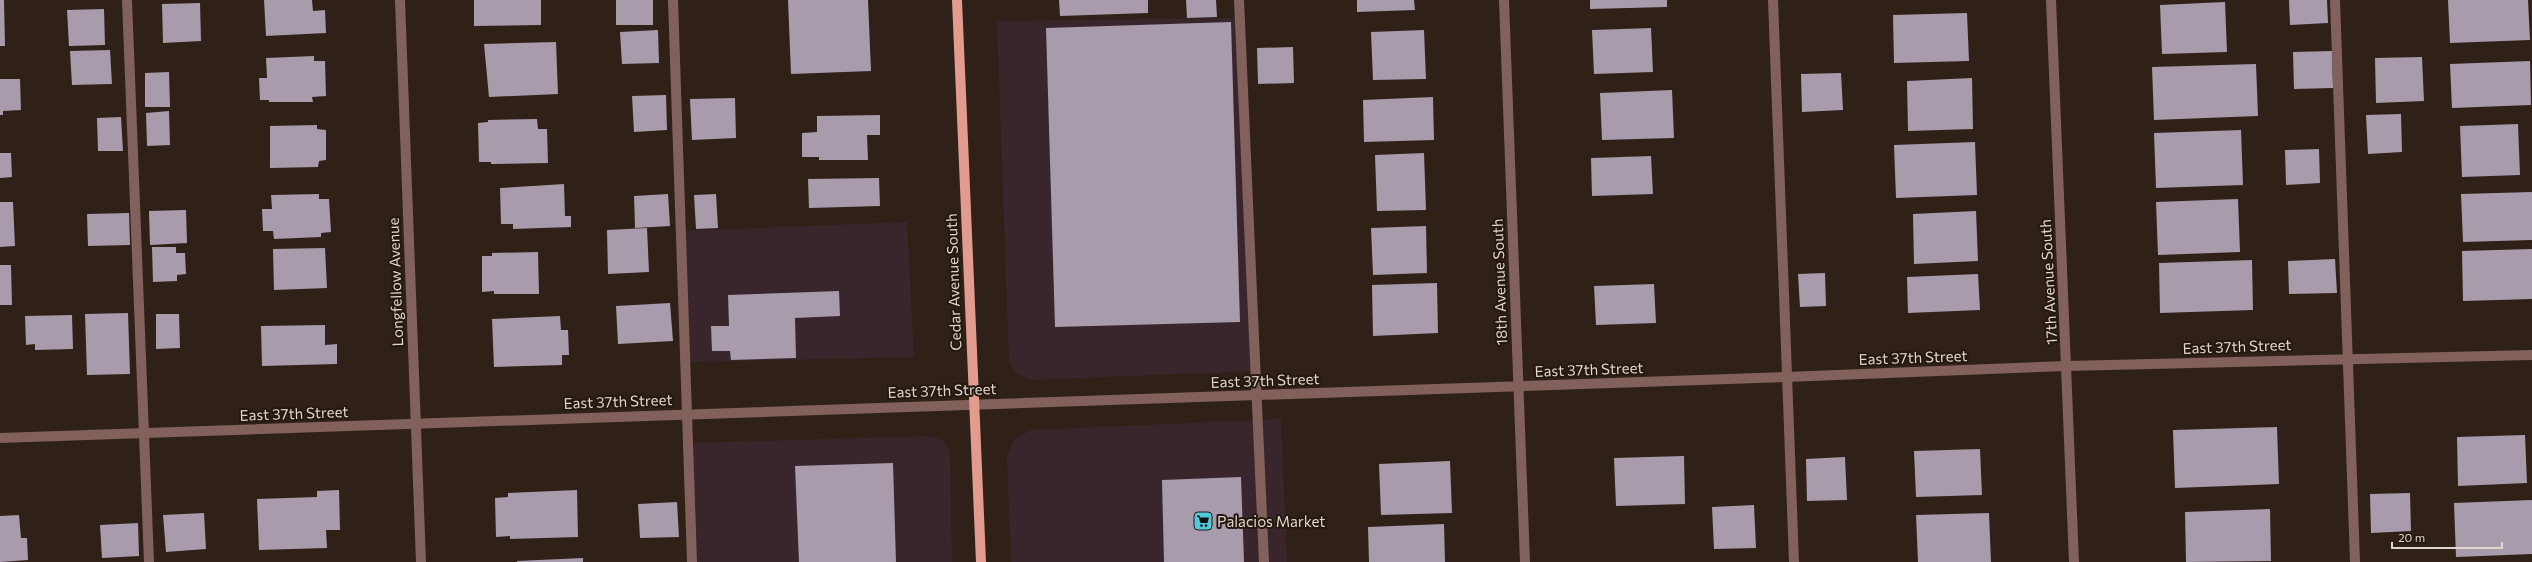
<svg xmlns="http://www.w3.org/2000/svg" width="2532" height="562" viewBox="0 0 2532 562" font-family="Commissioner,sans-serif">
  <style>
    .commercial { fill: #39262c }
    .building { fill: #a79bac }
    .lines { fill: none; stroke-linecap: round; stroke-linejoin: round }
    .minor { stroke: #82605b; stroke-width: 10 }
    .major { stroke: #e19b8f; stroke-width: 10 }
    .labels { text-anchor: middle; dominant-baseline: central; stroke-width: 4; stroke-linejoin: round; paint-order: stroke }
    .street-label { font-size: 15px; fill: #dfd6d0; stroke: #25180f }
    .poi-label { font-size: 15px; fill: #dfd6d0; stroke: #25180f; text-anchor: start }
  </style>
  <rect width="100%" height="100%" fill="#2f2118"/>
  <g class="commercial">
    <polygon points="1241,18 1251,371 1032,380 1017,374 1009,362 997,21"/>
    <polygon points="907,222 914,357 689,362 682,231"/>
    <polygon points="1281,419 1287,562 1011,562 1007,456 1014,440 1031,430"/>
    <polygon points="929,436 942,440 950,451 952,562 694,562 691,443"/>
  </g>
  <g class="building">
    <polygon points="0,0 4,0 5,46 0,46"/>
    <polygon points="264,0 312,0 313,11 325,10 326,33 266,36"/>
    <polygon points="474,0 541,0 541,25 474,26"/>
    <rect x="616" y="0" width="37" height="25"/>
    <polygon points="788,0 868,0 871,71 791,74"/>
    <polygon points="1059,0 1148,0 1148,13 1060,16"/>
    <polygon points="1186,0 1216,0 1217,17 1187,18"/>
    <polygon points="1357,0 1414,0 1415,10 1357,12"/>
    <polygon points="1590,0 1667,0 1667,7 1590,9"/>
    <polygon points="2289,0 2327,0 2328,23 2290,25"/>
    <polygon points="2448,0 2528,0 2530,40 2450,43"/>
    <polygon points="2225,2 2227,52 2162,54 2160,5"/>
    <polygon points="200,3 201,41 163,43 162,4"/>
    <polygon points="104,9 105,45 69,46 67,10"/>
    <polygon points="1967,13 1969,61 1894,63 1893,15"/>
    <polygon points="1231,22 1240,322 1055,327 1046,28"/>
    <polygon points="1651,28 1653,72 1594,74 1592,30"/>
    <polygon points="658,30 659,63 622,64 620,32"/>
    <polygon points="1424,30 1426,79 1373,80 1371,32"/>
    <polygon points="556,42 558,94 489,97 484,44"/>
    <polygon points="1293,47 1294,83 1258,84 1257,48"/>
    <polygon points="110,50 112,84 72,85 70,51"/>
    <polygon points="2332,51 2333,88 2294,89 2293,52"/>
    <polygon points="314,56 314,61 325,61 326,96 312,97 313,102 269,102 269,100 260,100 259,78 267,78 266,58"/>
    <polygon points="2422,57 2424,101 2376,103 2375,58"/>
    <polygon points="2530,61 2531,105 2452,108 2450,64"/>
    <polygon points="2256,64 2258,116 2154,120 2152,67"/>
    <polygon points="169,72 170,107 145,107 145,73"/>
    <polygon points="1841,73 1843,110 1802,112 1801,74"/>
    <polygon points="1972,78 1973,129 1908,131 1907,81"/>
    <polygon points="0,79 20,79 21,110 3,111 3,115 0,115"/>
    <polygon points="1672,90 1674,138 1602,140 1600,93"/>
    <polygon points="666,95 667,130 634,132 632,96"/>
    <polygon points="1433,97 1434,140 1364,142 1363,100"/>
    <polygon points="735,98 736,138 692,140 690,99"/>
    <polygon points="169,111 170,145 147,146 146,113"/>
    <polygon points="2401,114 2402,152 2368,154 2366,115"/>
    <polygon points="880,115 880,135 867,135 868,160 819,160 819,157 802,157 802,133 817,132 817,116"/>
    <polygon points="121,117 123,151 98,151 97,118"/>
    <polygon points="537,119 538,129 547,129 548,163 491,164 491,162 479,162 478,123 488,122 488,120"/>
    <polygon points="2518,124 2520,175 2462,177 2460,126"/>
    <polygon points="317,125 317,129 326,130 326,160 319,161 318,167 270,168 270,126"/>
    <polygon points="2241,130 2243,185 2156,188 2154,133"/>
    <polygon points="1975,142 1977,195 1896,198 1894,145"/>
    <polygon points="2319,149 2320,183 2286,185 2285,150"/>
    <polygon points="0,153 11,153 12,177 0,178"/>
    <polygon points="1424,153 1426,210 1377,211 1375,155"/>
    <polygon points="1651,156 1653,194 1592,196 1591,158"/>
    <polygon points="879,178 880,206 809,208 808,179"/>
    <polygon points="564,184 565,216 571,216 571,227 513,229 513,224 501,224 500,188"/>
    <polygon points="2532,192 2532,240 2463,242 2461,194"/>
    <polygon points="319,194 319,199 329,199 331,232 321,233 321,237 274,239 273,231 263,231 262,209 272,209 271,195"/>
    <polygon points="668,194 670,226 635,228 634,196"/>
    <polygon points="716,194 718,228 696,229 694,195"/>
    <polygon points="2238,199 2240,252 2158,255 2156,202"/>
    <polygon points="0,202 13,202 15,246 0,247"/>
    <polygon points="186,210 187,243 150,245 149,211"/>
    <polygon points="1976,211 1978,261 1914,264 1913,214"/>
    <polygon points="129,213 130,245 88,246 87,214"/>
    <polygon points="1426,226 1427,273 1373,275 1371,228"/>
    <polygon points="647,228 649,272 608,274 607,230"/>
    <polygon points="152,247 176,247 176,253 185,253 186,274 177,275 177,281 153,282"/>
    <polygon points="325,248 327,288 274,290 273,249"/>
    <polygon points="2532,249 2532,299 2463,301 2462,251"/>
    <polygon points="538,252 539,294 494,294 494,291 482,292 482,256 492,256 492,253"/>
    <polygon points="2335,259 2337,293 2289,294 2288,261"/>
    <polygon points="2252,260 2253,310 2160,313 2159,263"/>
    <polygon points="0,265 11,265 12,305 0,305"/>
    <polygon points="1825,273 1826,306 1800,307 1798,274"/>
    <polygon points="1978,274 1980,310 1908,313 1907,277"/>
    <polygon points="1437,283 1438,333 1373,336 1372,285"/>
    <polygon points="1654,284 1656,323 1596,325 1594,286"/>
    <polygon points="839,291 840,316 795,318 796,358 731,360 730,351 712,351 711,326 729,326 728,295"/>
    <polygon points="670,303 673,341 618,344 616,306"/>
    <polygon points="128,313 130,374 87,375 85,314"/>
    <polygon points="156,314 179,314 180,348 156,349"/>
    <polygon points="72,315 73,349 35,350 35,344 26,345 25,316"/>
    <polygon points="560,316 561,330 568,330 569,355 562,355 562,365 494,367 492,319"/>
    <polygon points="325,325 325,345 337,344 337,364 262,366 261,326"/>
    <polygon points="2277,427 2279,484 2175,488 2173,430"/>
    <polygon points="2525,435 2527,483 2458,486 2457,437"/>
    <polygon points="1980,449 1982,495 1916,497 1914,451"/>
    <polygon points="1684,456 1685,504 1616,506 1614,458"/>
    <polygon points="1845,457 1847,500 1807,501 1806,459"/>
    <polygon points="1450,461 1452,513 1381,515 1379,464"/>
    <polygon points="893,463 896,562 799,562 795,466"/>
    <polygon points="1241,477 1244,562 1164,562 1162,480"/>
    <polygon points="339,490 340,530 326,530 327,548 259,550 257,499 317,497 317,491"/>
    <polygon points="577,490 578,537 510,539 510,536 496,537 495,498 508,497 508,493"/>
    <polygon points="2410,493 2411,531 2371,533 2370,494"/>
    <polygon points="2532,500 2532,554 2456,557 2454,503"/>
    <polygon points="677,502 679,537 640,538 638,504"/>
    <polygon points="1754,505 1756,548 1714,549 1712,507"/>
    <polygon points="2270,509 2271,561 2186,562 2185,512"/>
    <polygon points="204,513 206,549 166,552 163,515"/>
    <polygon points="1989,513 1991,562 1918,562 1916,515"/>
    <polygon points="19,515 21,538 27,538 28,560 0,562 0,516"/>
    <polygon points="138,523 139,556 102,558 100,525"/>
    <polygon points="1444,524 1445,562 1369,562 1368,527"/>
    <polygon points="583,558 583,562 517,562 517,561"/>
  </g>
  <g class="lines">
    <g class="minor">
      <polyline points="127,0 149,562"/>
      <polyline points="400,0 421,562"/>
      <polyline points="673,0 692,562"/>
      <polyline points="1239,0 1264,562"/>
      <polyline points="1504,0 1525,562"/>
      <polyline points="1773,0 1794,562"/>
      <polyline points="2051,0 2074,562"/>
      <polyline points="2335,0 2355,562"/>
      <polyline points="0,438 1786,377 2067,366 2532,355"/>
    </g>
    <polyline class="major" points="957,0 981,562"/>
  </g>
  <defs>
    <g id="supermarket-square" transform="scale(1)"><rect x="-9" y="-9" width="18" height="18" rx="4" fill="#53cadc" stroke="#25180f"/><path d="M-6-5.5h2.5l.6 2H6L4.5 2H-2.5L-4.4-4H-6ZM-1.5 3.2a1.3 1.3 0 1 0 .1 0ZM3 3.2a1.3 1.3 0 1 0 .1 0Z" fill="#111"/></g>
  </defs>
  <g fill-rule="evenodd">
    <use href="#supermarket-square" x="1203" y="521"/>
  </g>
  <g class="labels">
    <g class="street-label">
      <text transform="translate(395 282) rotate(-92)">Longfellow Avenue</text>
      <text transform="translate(953 282) rotate(-92)">Cedar Avenue South</text>
      <text transform="translate(1499 282) rotate(-92)">18th Avenue South</text>
      <text transform="translate(2048 282) rotate(-93)">17th Avenue South</text>
      <text transform="translate(2237 346) rotate(-2)">East 37th Street</text>
      <text transform="translate(1913 357) rotate(-2)">East 37th Street</text>
      <text transform="translate(1589 369) rotate(-2)">East 37th Street</text>
      <text transform="translate(1265 380) rotate(-2)">East 37th Street</text>
      <text transform="translate(942 390) rotate(-2)">East 37th Street</text>
      <text transform="translate(618 401) rotate(-2)">East 37th Street</text>
      <text transform="translate(294 413) rotate(-2)">East 37th Street</text>
    </g>
    <g class="poi-label">
      <text x="1217" y="521">Palacios Market</text>
    </g>
  </g>
  <path d="M2392 542v6h110v-6" fill="none" stroke="#dfd6d0" stroke-width="2"/>
  <text x="2398" y="542" font-size="12" fill="#dfd6d0" stroke="#25180f" stroke-width="3" paint-order="stroke">20 m</text>
</svg>
